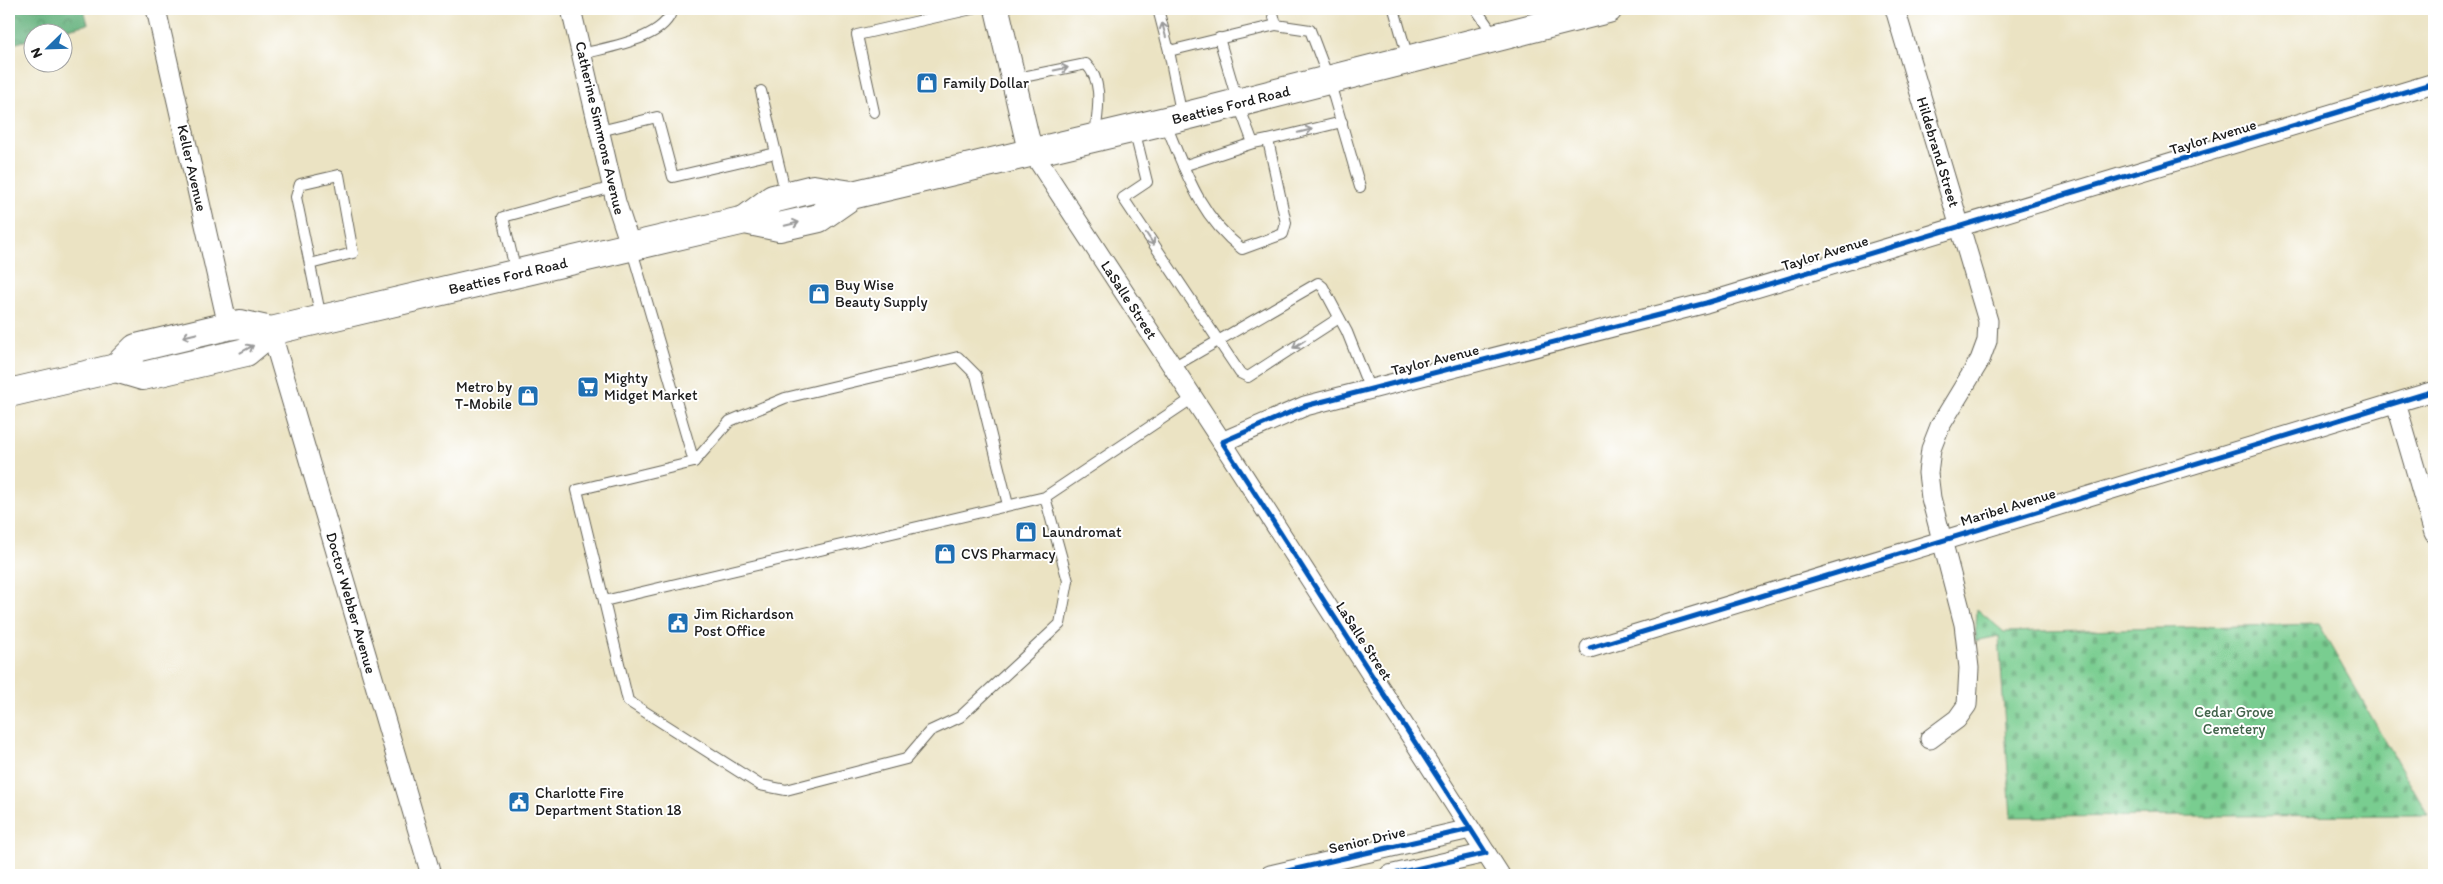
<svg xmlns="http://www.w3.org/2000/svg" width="2443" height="884" viewBox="0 0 2443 884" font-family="Itim,sans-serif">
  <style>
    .forest { fill: url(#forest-crowns); stroke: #3f664b }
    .cemetery { fill: url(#cemetery-stones); stroke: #4a7456 }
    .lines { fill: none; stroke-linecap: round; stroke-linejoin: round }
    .service-casing { stroke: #646256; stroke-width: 12 }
    .minor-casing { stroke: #646256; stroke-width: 21 }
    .tertiary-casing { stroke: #646256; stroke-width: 26 }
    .secondary-casing { stroke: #646256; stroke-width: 30 }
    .service { stroke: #fff; stroke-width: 10 }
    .minor { stroke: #fff; stroke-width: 19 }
    .tertiary { stroke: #fff; stroke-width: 24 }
    .secondary { stroke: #fff; stroke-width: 28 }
    .cycleway-casing { stroke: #fff; stroke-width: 8 }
    .cycleway { stroke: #0057b8; stroke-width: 5 }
    .oneway { stroke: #999 }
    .labels { text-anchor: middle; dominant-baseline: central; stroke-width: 4; stroke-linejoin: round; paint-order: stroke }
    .poi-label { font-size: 15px; fill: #1c1c1c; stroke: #fff; text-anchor: start }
    .street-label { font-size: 15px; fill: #1c1c1c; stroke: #fff }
    .park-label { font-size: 15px; fill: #41634a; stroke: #fff }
  </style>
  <defs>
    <pattern id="forest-crowns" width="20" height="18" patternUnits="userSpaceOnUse" patternTransform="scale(1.25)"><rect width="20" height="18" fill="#62b07a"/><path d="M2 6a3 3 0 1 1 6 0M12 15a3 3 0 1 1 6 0" fill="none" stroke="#508e63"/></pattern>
    <pattern id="cemetery-stones" width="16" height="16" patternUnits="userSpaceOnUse" patternTransform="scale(1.25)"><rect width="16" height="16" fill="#79cd90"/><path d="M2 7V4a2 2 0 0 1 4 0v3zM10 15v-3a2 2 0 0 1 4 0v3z" fill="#68af7c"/></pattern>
  </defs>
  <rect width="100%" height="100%" fill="#fff"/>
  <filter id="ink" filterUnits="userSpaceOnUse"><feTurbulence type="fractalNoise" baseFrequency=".02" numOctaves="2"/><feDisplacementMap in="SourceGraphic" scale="10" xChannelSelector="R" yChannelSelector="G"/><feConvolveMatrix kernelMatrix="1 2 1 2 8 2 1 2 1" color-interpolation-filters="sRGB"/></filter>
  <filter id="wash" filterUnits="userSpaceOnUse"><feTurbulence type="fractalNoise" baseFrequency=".0096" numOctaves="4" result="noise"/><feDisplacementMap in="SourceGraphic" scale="20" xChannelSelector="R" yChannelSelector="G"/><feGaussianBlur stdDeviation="1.12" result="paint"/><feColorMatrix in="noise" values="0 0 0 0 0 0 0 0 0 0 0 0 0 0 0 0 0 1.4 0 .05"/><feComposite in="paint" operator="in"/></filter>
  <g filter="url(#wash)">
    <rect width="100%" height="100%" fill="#ebe3c3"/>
    <polygon class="forest" points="9,9 84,9 88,24 56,32 32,32 32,39 9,45"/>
    <polygon class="cemetery" points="1977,609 2004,632 2318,624 2428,815 2011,817 1999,636 1975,641"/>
  </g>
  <g filter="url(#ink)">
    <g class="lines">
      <g class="service-casing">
        <g id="service">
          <polyline points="1158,9 1169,51"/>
          <polyline points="1272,9 1276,25 1310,30 1329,80 1360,187"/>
          <polyline points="1394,9 1408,58"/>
          <polyline points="1476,9 1494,35"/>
          <path d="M582,54c26,-7 84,-15 90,-45"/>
          <path d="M1013,79l73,-15c19,19 11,48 9,73"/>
          <polyline points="874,112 857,35 972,9"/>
          <polyline points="1182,117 1169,51 1276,25"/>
          <path d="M1165,122c20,48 34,94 77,127l41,-15 3,-11 -18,-83 -15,3 -15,-40 -19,-65"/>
          <polyline points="1134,129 1147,182 1123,198 1240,373 1248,377 1339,318"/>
          <polyline points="600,131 657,117 673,177 776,153 761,91"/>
          <polyline points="1268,140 1342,122"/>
          <polyline points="776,153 786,195"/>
          <polyline points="1183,166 1253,143"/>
          <polyline points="631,247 694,462"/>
          <polyline points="310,264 353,253 339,175 300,184 296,197 321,318"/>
          <polyline points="516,273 503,217 613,187"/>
          <polyline points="1173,367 1318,283 1323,287 1347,332 1370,390"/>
          <polyline points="1045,497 1068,581 1060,624 960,717 930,731 906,759 786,790 760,785 628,701 604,601 1045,497 1193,398"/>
          <polyline points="604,601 577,490 694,462 730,421 785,398 958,357 976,375 1008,505"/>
        </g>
      </g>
      <g class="minor-casing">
        <g id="minor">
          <polyline points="156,9 228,326"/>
          <polyline points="571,9 616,202 631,247"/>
          <polyline points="1895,9 1988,321 1987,341 1980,360 1940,426 1931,449 1928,473 1931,498 1964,624 1969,668 1967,705 1957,719 1930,739"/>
          <polyline points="1033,153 1222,442 1500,875"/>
          <polyline points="271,331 431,875"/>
          <polyline points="2396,403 2434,533"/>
          <polyline points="1222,442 1305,406 1706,303 2434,83"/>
          <polyline points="1590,648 2434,391"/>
          <polyline points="1270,875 1470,829"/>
          <polyline points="1389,875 1486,853"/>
        </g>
      </g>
      <g class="tertiary-casing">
        <polyline id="tertiary" points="997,9 1027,138 1033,153"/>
      </g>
      <g class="secondary-casing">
        <g id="secondary">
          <polyline points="745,220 773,199 813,189 852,195"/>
          <polyline points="116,368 136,348 228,326 240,324 271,331 745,220 779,227 819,218 852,195 1182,117 1608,9"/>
          <polyline points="9,393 116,368 143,376 246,352 271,331"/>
        </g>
      </g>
      <use href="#service" class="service"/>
      <use href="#minor" class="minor"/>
      <use href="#tertiary" class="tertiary"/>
      <use href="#secondary" class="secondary"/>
      <g class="cycleway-casing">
        <g id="cycleway">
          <polyline points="1590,648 2434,391"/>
          <polyline points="1270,875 1470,829"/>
          <polyline points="1389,875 1486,853 1222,442 1305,406 1706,303 2434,83"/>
        </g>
      </g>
      <use href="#cycleway" class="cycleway"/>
    </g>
    <defs><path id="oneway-shaft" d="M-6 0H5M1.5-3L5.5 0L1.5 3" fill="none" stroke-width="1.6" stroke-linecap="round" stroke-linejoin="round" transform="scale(1.25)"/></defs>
    <g class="oneway">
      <use href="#oneway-shaft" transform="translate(1164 30) rotate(-105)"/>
      <use href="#oneway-shaft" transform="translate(1061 69) rotate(-11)"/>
      <use href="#oneway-shaft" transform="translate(1305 131) rotate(-14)"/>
      <use href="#oneway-shaft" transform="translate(792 224) rotate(-13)"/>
      <use href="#oneway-shaft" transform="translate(1150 239) rotate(56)"/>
      <use href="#oneway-shaft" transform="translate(190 335) rotate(167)"/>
      <use href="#oneway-shaft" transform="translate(1299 344) rotate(147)"/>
      <use href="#oneway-shaft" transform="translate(247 349) rotate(-29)"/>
    </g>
  </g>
  <defs>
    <g id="shop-square" transform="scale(1.125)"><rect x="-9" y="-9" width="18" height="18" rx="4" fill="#1f6fb2" stroke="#fff"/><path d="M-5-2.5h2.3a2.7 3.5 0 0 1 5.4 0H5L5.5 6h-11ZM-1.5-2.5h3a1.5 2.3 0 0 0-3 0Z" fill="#fff"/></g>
    <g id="supermarket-square" transform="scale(1.125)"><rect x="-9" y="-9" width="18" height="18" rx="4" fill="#1f6fb2" stroke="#fff"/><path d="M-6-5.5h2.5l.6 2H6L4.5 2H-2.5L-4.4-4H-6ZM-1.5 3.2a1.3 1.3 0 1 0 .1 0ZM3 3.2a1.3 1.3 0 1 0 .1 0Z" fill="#fff"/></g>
    <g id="civic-square" transform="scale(1.125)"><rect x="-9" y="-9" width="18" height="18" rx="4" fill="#1f6fb2" stroke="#fff"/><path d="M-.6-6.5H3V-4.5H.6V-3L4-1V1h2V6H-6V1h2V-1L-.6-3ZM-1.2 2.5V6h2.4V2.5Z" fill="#fff"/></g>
  </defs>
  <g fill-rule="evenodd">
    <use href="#shop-square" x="927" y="83"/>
    <use href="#shop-square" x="819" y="294"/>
    <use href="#supermarket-square" x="588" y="387"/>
    <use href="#shop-square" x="528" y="396"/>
    <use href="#shop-square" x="1026" y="532"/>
    <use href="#shop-square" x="945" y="554"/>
    <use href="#civic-square" x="678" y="623"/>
    <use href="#civic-square" x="519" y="802"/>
  </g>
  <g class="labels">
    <g class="poi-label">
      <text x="943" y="83">Family Dollar</text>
      <text x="835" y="285">Buy Wise<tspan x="835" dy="17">Beauty Supply</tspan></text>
      <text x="604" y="378">Mighty<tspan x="604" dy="17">Midget Market</tspan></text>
      <text x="512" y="387" text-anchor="end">Metro by<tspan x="512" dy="17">T-Mobile</tspan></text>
      <text x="1042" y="532">Laundromat</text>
      <text x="961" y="554">CVS Pharmacy</text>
      <text x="694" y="614">Jim Richardson<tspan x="694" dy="17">Post Office</tspan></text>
      <text x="535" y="793">Charlotte Fire<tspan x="535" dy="17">Department Station 18</tspan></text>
    </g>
    <g class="street-label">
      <text transform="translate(1231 105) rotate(-14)">Beatties Ford Road</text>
      <text transform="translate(600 128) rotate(77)">Catherine Simmons Avenue</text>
      <text transform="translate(2213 137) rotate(-17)">Taylor Avenue</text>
      <text transform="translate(1938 152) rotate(73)">Hildebrand Street</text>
      <text transform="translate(192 168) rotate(77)">Keller Avenue</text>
      <text transform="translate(1825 253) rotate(-17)">Taylor Avenue</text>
      <text transform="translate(508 276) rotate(-13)">Beatties Ford Road</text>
      <text transform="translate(1129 300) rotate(57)">LaSalle Street</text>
      <text transform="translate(1435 360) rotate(-14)">Taylor Avenue</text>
      <text transform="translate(2008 507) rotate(-17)">Maribel Avenue</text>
      <text transform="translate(351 603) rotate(74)">Doctor Webber Avenue</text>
      <text transform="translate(1364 641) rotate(57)">LaSalle Street</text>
      <text transform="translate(1367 840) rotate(-13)">Senior Drive</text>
    </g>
    <g class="park-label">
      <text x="2234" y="712">Cedar Grove<tspan x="2234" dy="17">Cemetery</tspan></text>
    </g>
  </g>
  <rect width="2443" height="884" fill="none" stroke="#fff" stroke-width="30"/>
  <g transform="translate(48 48) rotate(247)"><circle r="24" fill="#ffffff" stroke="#a4a4a4"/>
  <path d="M0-4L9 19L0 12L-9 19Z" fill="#1f6fb2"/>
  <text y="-8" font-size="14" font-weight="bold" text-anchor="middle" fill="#1c1c1c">N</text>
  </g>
</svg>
